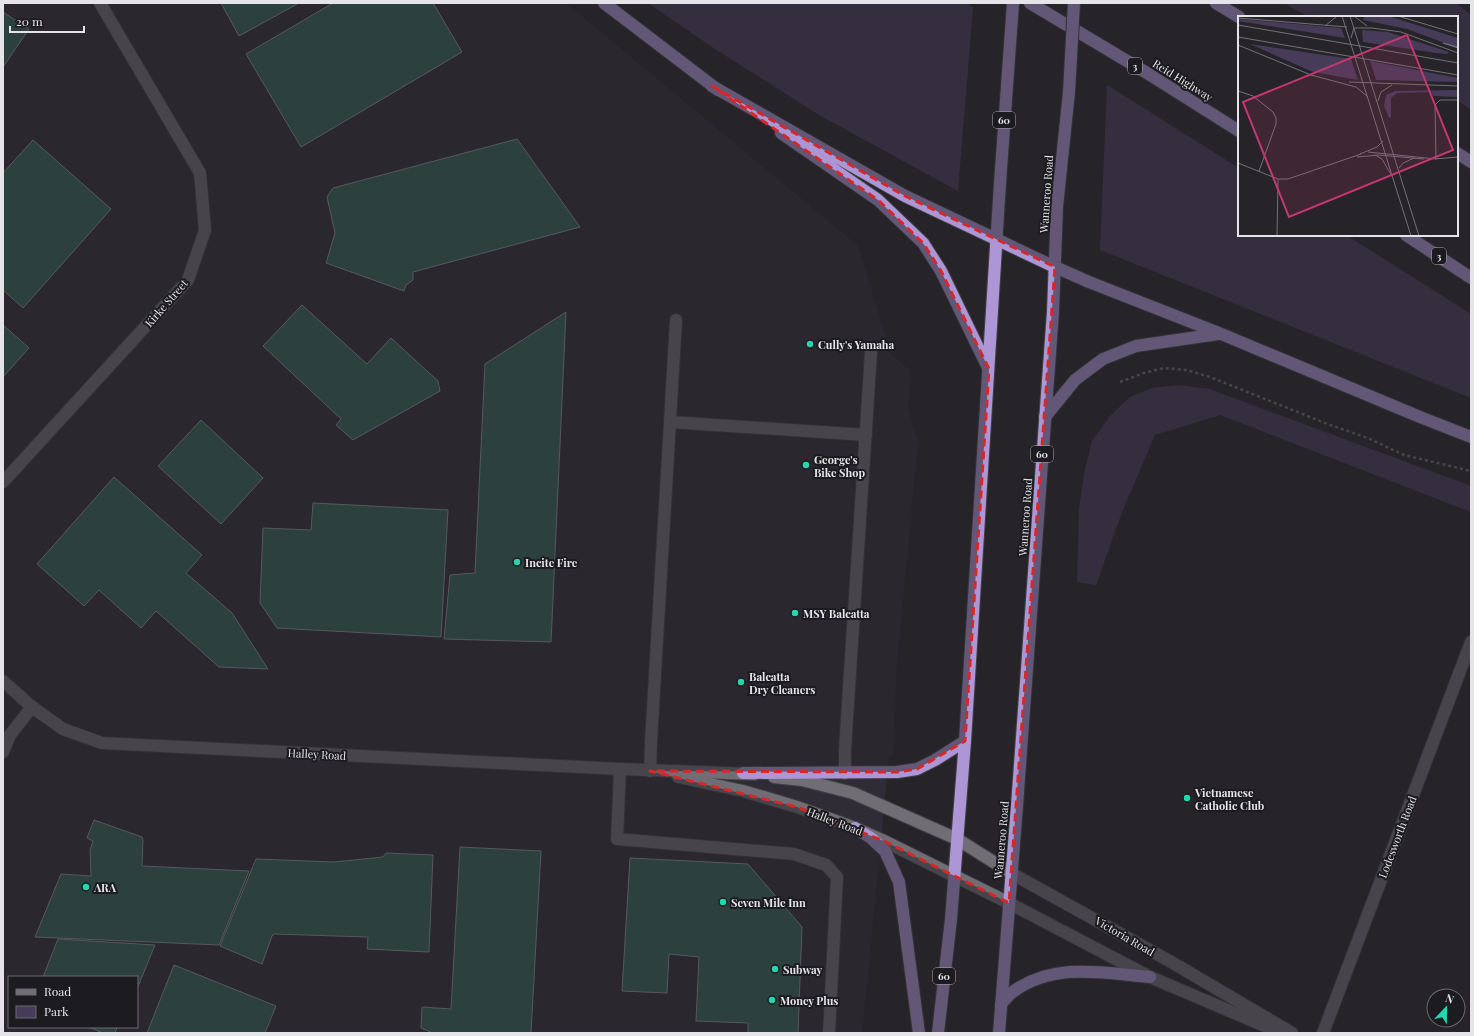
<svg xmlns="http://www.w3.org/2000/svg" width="1474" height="1036" viewBox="0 0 1474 1036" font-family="'Playfair Display',serif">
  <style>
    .built { fill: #2f2c36; fill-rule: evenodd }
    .green { fill: #463b59 }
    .building { fill: #336355; stroke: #919795 }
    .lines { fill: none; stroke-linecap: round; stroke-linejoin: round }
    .minor-casing { stroke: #424145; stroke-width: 14 }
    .highway-casing { stroke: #424145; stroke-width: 14 }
    .path { stroke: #6e6d71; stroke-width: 2.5; stroke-dasharray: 3 3; stroke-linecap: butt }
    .minor { stroke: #706e74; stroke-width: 12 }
    .highway { stroke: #ad96d5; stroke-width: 12 }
    .highway-bridge-casing { stroke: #424145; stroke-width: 14; stroke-linecap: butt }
    .highway-bridge { stroke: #ad96d5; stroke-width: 12 }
    .marked { fill: none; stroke: #d62828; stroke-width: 3; stroke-dasharray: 8 5; stroke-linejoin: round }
    .poi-dot { fill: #25d5ae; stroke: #1c1b1f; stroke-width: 1.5 }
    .labels { text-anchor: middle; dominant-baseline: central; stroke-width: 4; stroke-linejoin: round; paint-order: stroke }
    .shield { fill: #1c1b1f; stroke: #a9a8ac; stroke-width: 1 }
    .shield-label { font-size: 10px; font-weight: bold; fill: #e5e4e8 }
    .street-label { font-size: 11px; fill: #e5e4e8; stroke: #1c1b1f }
    .poi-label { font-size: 11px; font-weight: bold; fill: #e5e4e8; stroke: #1c1b1f; text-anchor: start }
    .inset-road { fill: none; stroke: #727175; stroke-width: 1 }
    .view { fill: #c73770; fill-opacity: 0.15; stroke: #c73770; stroke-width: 2 }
    .inset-edge { fill: none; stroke: #e5e4e8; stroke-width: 2 }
  </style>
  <rect width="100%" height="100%" fill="#262429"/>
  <path class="built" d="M3,3h563l292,243 34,110 18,14 -2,38 10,32 -21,222 -4,93 -4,1 -27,277h-859zM9,977h128v50h-128z"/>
  <g class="green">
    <polygon points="648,3 965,3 973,7 958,191 819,115 715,49"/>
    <polygon points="1283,3 1456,3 1471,15 1471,110 1457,100 1457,17 1309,17"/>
    <polygon points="1107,85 1239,168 1239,235 1346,235 1471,314 1471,398 1100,250"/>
    <polygon points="1179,385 1209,389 1471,486 1471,512 1220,415 1155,435 1122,512 1096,585 1077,582 1079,509 1084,474 1092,441 1110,416 1130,397 1152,388"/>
  </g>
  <g class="building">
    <polygon points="221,3 299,3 239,36"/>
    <polygon points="333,3 433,3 462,52 301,147 246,54"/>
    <polygon points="3,12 29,29 3,67"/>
    <polygon points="517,139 580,227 413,272 413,280 406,285 404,291 326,263 335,233 327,197 333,188"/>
    <polygon points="33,140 111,209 23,308 3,290 3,173"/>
    <polygon points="302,305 367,364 391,338 438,381 440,391 353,440 336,425 341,419 263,346"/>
    <polygon points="566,312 551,642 444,639 450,575 475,573 485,364"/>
    <polygon points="3,325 29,348 3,377"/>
    <polygon points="201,420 263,478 221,524 158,466"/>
    <polygon points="114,477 202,555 186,573 232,613 268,669 219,667 156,611 141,628 99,590 84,606 37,564"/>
    <polygon points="313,503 448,510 441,637 277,628 260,603 263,528 311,530"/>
    <polygon points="94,820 142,837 143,840 142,866 249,871 219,945 35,937 61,874 91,876 90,850 93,841 87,838"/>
    <polygon points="460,847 541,851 531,1033 433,1033 421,1028 422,1007 451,1009"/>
    <polygon points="386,853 433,855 429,952 367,949 368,937 274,934 272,936 262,964 220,946 256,859 334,862 383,857"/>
    <polygon points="630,858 748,864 802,927 798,1033 748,1033 748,1023 696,1021 699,957 669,954 667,993 622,991"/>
    <polygon points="58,939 155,945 137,989 137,977 43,977"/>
    <polygon points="174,965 276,1006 265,1033 147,1033"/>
    <polygon points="89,1027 117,1027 115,1033 103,1033"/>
  </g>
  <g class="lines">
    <g class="minor-casing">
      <g id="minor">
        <polyline points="670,422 866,435"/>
        <polyline points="3,482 188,280 205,230 200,173 100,3"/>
        <polyline points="3,681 32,707 63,729 102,743 620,769 754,774"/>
        <polyline points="3,752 10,735 32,707"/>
        <polyline points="620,769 617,839 794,854 826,865 837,877 829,1033"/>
        <polyline points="650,771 651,742 676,320"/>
        <polyline points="845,773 845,749 871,352"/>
        <polyline points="678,777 743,791 797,807 855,828 884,841 1009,903 1150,977 1272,1029"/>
        <polyline points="774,777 802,780 853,793 957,839 1011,873 1173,963 1292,1033"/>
        <polyline points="1323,1033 1471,642"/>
      </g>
    </g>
    <g class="highway-casing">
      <g id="highway">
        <polyline points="604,3 718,90"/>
        <polyline points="1030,3 1147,73 1239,131"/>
        <polyline points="1216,3 1239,17"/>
        <polyline points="712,86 905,196 1055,267 1089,282 1219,333 1420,417 1471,437"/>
        <polyline points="781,133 878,200 923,243 941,271 988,368"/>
        <polyline points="1457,153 1471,162"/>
        <polyline points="1406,235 1471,278"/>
        <polyline points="1045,417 1075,380 1103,359 1136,346 1218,334"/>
        <polyline points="743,773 897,772 917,769 935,760 965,741"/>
        <polyline points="855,828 871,838 885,851 899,882 919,1033"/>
        <path d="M1001,1004c4,-4 8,-10 13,-13 41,-29 90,-18 136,-14"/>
        <polyline points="938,1033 951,919 965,741 1000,183 1013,3"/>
        <polyline points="999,1033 1017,806 1053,312 1057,207 1069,92"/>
      </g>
    </g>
    <polyline class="path" points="1120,382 1144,373 1164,368 1186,370 1210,377 1325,423 1370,439 1404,455 1471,471"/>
    <use href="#minor" class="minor"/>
    <use href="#highway" class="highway"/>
    <g class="highway-bridge-casing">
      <polyline id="highway-bridge" points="1069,92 1074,3"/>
    </g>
    <use href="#highway-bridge" class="highway-bridge"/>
  </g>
  <path d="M0 0H1474V1036H0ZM712,86l193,110 150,71 -46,636 -125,-62 -87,-34 -147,-36 247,1 20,-3 48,-28 24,-372 -48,-98 -18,-28 -45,-43z" fill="#262429" fill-opacity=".55" fill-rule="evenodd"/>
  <path class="marked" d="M712,86l193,110 150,71 -46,636 -125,-62 -87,-34 -147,-36 247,1 20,-3 48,-28 24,-372 -48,-98 -18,-28 -45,-43z"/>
  <g class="poi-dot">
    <circle cx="810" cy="344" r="4"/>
    <circle cx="806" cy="465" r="4"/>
    <circle cx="517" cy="562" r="4"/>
    <circle cx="795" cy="613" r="4"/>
    <circle cx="741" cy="682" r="4"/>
    <circle cx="1187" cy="798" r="4"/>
    <circle cx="86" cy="887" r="4"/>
    <circle cx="723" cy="902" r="4"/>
    <circle cx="775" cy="969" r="4"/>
    <circle cx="772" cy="1000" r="4"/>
  </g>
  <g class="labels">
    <g class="shield">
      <rect x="1128" y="58" width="14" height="16" rx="3"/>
      <rect x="993" y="112" width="22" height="16" rx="3"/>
      <rect x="1432" y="248" width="14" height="16" rx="3"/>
      <rect x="1031" y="446" width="22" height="16" rx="3"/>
      <rect x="933" y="968" width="22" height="16" rx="3"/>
    </g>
    <g class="shield-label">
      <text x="1135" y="66">3</text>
      <text x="1004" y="120">60</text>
      <text x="1439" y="256">3</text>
      <text x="1042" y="454">60</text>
      <text x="944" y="976">60</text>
    </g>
    <g class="street-label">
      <text transform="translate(1183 80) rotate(32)">Reid Highway</text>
      <text transform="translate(1046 194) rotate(-86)">Wanneroo Road</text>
      <text transform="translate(166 303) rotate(-49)">Kirke Street</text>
      <text transform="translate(1025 517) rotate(-86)">Wanneroo Road</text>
      <text transform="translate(317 754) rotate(3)">Halley Road</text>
      <text transform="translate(835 821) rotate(21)">Halley Road</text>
      <text transform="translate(1397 837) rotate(-69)">Lodesworth Road</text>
      <text transform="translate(1001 840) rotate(-85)">Wanneroo Road</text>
      <text transform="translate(1125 936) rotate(30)">Victoria Road</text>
    </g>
    <g class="poi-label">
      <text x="818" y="344">Cully's Yamaha</text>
      <text x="814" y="459">George's<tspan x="814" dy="13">Bike Shop</tspan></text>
      <text x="525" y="562">Incite Fire</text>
      <text x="803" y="613">MSY Balcatta</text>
      <text x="749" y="676">Balcatta<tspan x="749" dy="13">Dry Cleaners</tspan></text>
      <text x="1195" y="792">Vietnamese<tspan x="1195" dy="13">Catholic Club</tspan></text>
      <text x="94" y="887">ARA</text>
      <text x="731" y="902">Seven Mile Inn</text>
      <text x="783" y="969">Subway</text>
      <text x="780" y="1000">Money Plus</text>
    </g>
  </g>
  <g transform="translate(1238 16)">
    <rect width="220" height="220" fill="#262429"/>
    <path d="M127,0h23l70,22v10l-51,-19 -44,-9zM0,3l103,9 4,10 -107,-17zM124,14l26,2 61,20 -2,2 -11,-1 -73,-11zM12,28l101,15 7,21 -45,-8zM132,45l88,17v4l-82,-2zM220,74v7l-25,-1 -2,-4 -34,1 -6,5v19l-2,1 -5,-12 2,-11 9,-4z" fill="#463b59"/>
    <path class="inset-road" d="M104,0l69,220M112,0l69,220M116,0l13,10M160,0l60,18M0,2l109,9M0,9l220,38M87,10l12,-10M0,21l220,38M113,22l3,-10h18l29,4 57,21M0,29l73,30 45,12 12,10M220,31l-15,-4 15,5M111,66l109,4M0,75l15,5 20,16 3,6v6l-17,47M140,85l3,-9 11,-7M130,136l68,7M122,138l17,-7 6,-6M137,139l7,4 10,17M119,141l22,-2 45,4M197,143l23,-2M198,143l-1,-54 5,-5h18M0,147l40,16h10l73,-25M161,152l4,-5 11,-5M39,220l1,-57"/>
    <path class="view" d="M169,19l46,115 -164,67 -46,-115z"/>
    <rect width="220" height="220" class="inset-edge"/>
  </g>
  <rect width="1474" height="1036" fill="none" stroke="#e5e4e8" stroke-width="8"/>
  <rect x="8" y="976" width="130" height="52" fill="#1c1b1f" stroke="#6c6b6f"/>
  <rect x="16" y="989" width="20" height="6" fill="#706e74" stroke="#6c6b6f"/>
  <text x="44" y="996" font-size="12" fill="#e5e4e8">Road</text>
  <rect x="16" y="1006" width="20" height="12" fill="#463b59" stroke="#6c6b6f"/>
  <text x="44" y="1016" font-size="12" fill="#e5e4e8">Park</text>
  <g transform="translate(1446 1008) rotate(22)"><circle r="19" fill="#1c1b1f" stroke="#6c6b6f"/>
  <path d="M0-3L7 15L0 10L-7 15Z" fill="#25d5ae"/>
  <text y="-6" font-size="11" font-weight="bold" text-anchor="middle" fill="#e5e4e8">N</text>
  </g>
  <path d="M10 26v6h74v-6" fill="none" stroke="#e5e4e8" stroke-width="2"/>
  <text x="16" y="26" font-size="12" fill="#e5e4e8" stroke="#1c1b1f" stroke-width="3" paint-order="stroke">20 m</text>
</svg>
